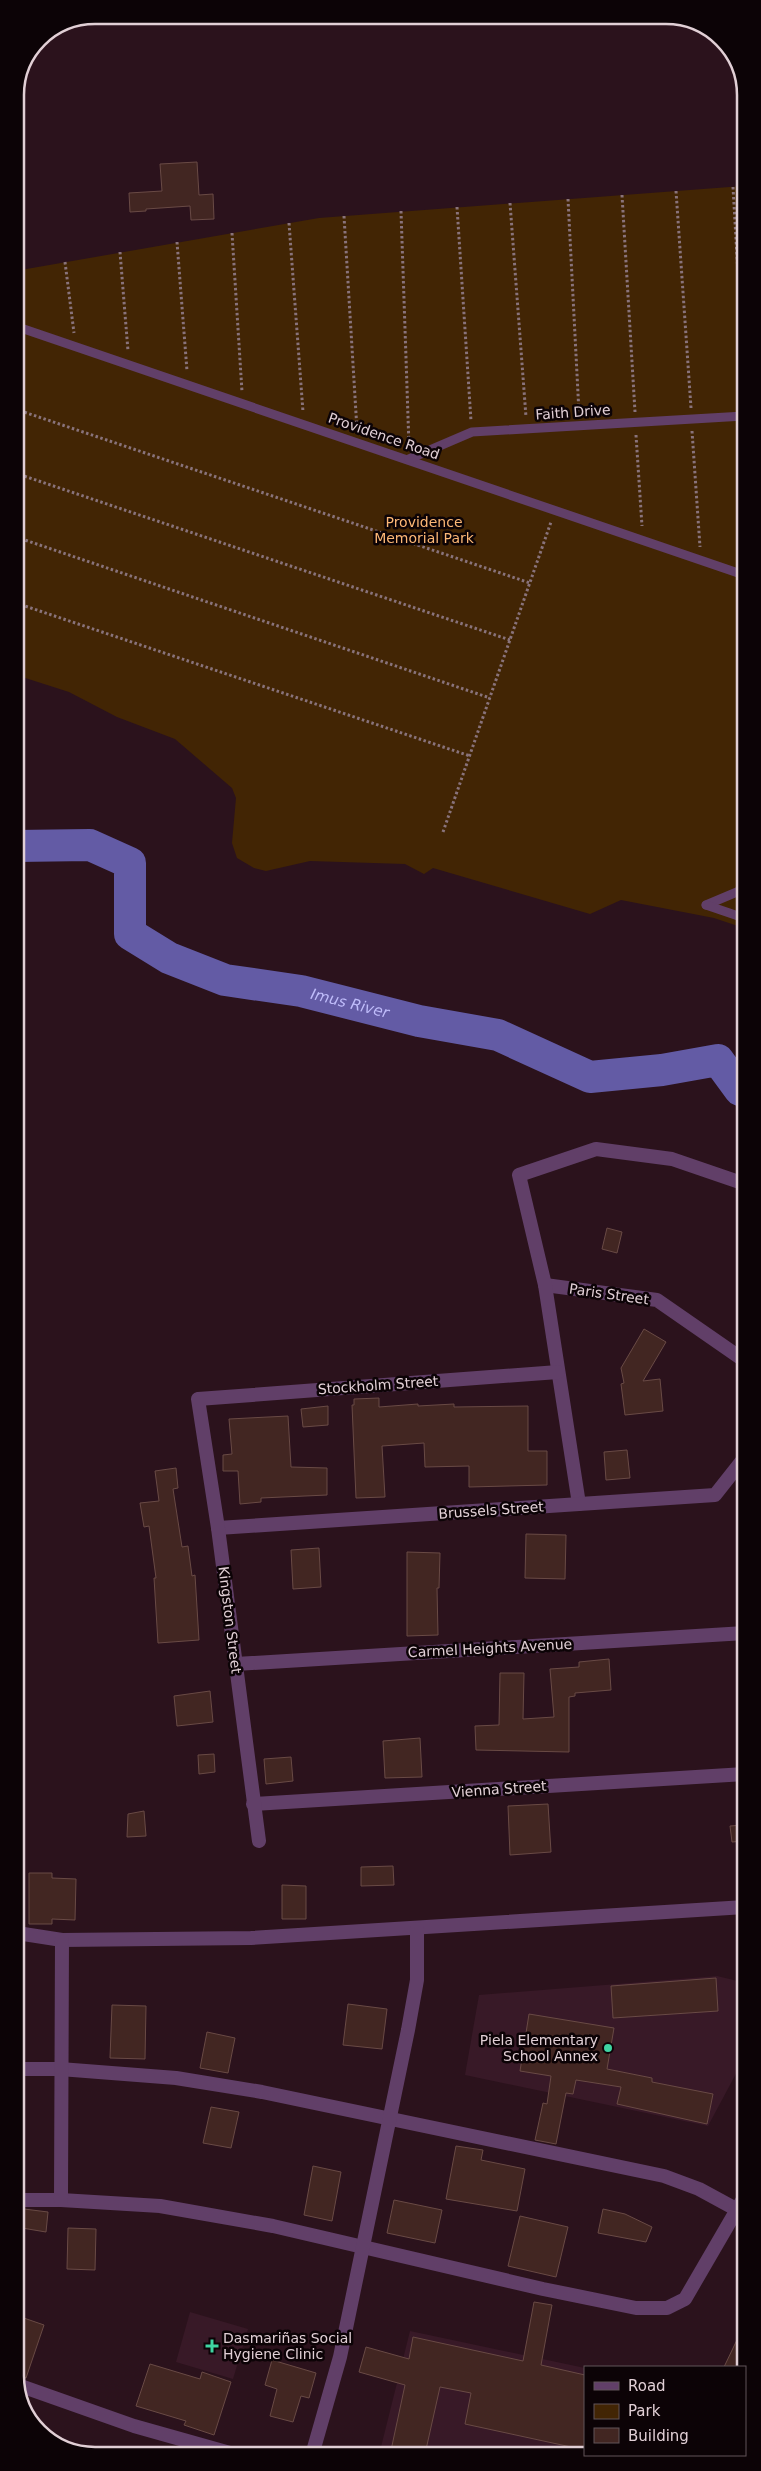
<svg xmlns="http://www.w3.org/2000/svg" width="761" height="2471" viewBox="0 0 761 2471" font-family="'DejaVu Sans',sans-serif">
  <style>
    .built { fill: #381927 }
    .green { fill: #422504 }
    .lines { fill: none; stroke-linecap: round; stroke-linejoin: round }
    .river { stroke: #635ba5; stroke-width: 32 }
    .building { fill: #422622; stroke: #694a45 }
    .path { stroke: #89737b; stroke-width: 3; stroke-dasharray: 2.5 2.5; stroke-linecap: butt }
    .service { stroke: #613f68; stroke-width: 9 }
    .minor { stroke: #613f68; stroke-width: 14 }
    .poi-dot { fill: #3fd4a2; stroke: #0c0306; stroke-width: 2 }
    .labels { text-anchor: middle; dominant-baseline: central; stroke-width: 5; stroke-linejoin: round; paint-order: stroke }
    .street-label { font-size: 14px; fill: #e1cfd5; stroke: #0c0306 }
    .park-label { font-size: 14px; fill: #fdb876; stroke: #0c0306 }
    .poi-label { font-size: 14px; fill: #e1cfd5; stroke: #0c0306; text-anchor: end }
    .water-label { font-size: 15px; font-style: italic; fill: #bfbcfa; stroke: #0c0306 }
    .rim { fill: none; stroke: #e1cfd5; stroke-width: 2.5 }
  </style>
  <rect width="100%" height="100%" fill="#2b121c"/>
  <g class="built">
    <polygon points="717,1976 746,1983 746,2055 708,2126 465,2075 479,1995"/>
    <polygon points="190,2312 248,2329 233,2379 176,2362"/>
    <polygon points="410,2331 585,2368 585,2454 379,2455"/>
  </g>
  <polygon class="green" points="743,186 744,928 714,918 621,900 590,914 433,868 424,874 405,864 310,861 266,871 254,868 237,858 232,843 236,798 232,788 175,739 117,717 69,692 16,675 15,271 319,218"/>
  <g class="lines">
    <path class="river" id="s1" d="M16,846l74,-1 40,18v71l39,24 56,22 76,11 118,30 79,14 92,42 72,-7 56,-10 22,30 5,2"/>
  </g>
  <g class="building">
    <polygon points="197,162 199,195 213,194 214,219 191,220 190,206 146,209 146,211 130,212 129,193 162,191 160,164"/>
    <polygon points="607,1228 622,1232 617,1253 602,1249"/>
    <polygon points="644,1329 666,1342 643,1381 660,1379 663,1411 625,1415 621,1384 624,1383 621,1368"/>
    <polygon points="379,1398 379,1407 418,1404 418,1406 454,1404 454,1407 528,1406 528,1451 547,1451 547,1485 469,1487 469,1466 425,1467 424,1443 382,1446 385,1497 356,1498 352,1405 354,1405 354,1399"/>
    <polygon points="328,1406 328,1425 303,1427 301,1409"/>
    <polygon points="288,1416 291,1467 327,1468 327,1495 261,1498 261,1502 240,1504 238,1471 223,1471 223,1455 232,1454 229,1419"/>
    <polygon points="627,1450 630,1478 606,1480 604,1452"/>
    <polygon points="176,1468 178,1488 173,1489 182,1547 188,1546 192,1576 195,1575 199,1640 158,1643 154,1578 156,1578 149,1526 144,1527 140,1503 159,1501 155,1471"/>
    <polygon points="526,1534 566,1535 565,1579 525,1578"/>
    <polygon points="319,1548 321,1587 293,1589 291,1550"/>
    <polygon points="407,1552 440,1553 439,1588 437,1588 438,1635 407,1636"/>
    <polygon points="609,1659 611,1690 575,1693 575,1696 569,1697 569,1752 476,1750 475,1726 499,1725 500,1673 524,1673 523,1719 554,1717 550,1669 579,1667 579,1662"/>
    <polygon points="210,1691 213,1722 177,1726 174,1696"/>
    <polygon points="420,1738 422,1777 385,1778 383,1741"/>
    <polygon points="214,1754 215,1772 199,1774 198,1755"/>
    <polygon points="291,1757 293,1781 266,1784 264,1759"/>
    <polygon points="548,1804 551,1852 510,1855 508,1806"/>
    <polygon points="144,1811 146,1836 127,1837 128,1814"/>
    <polygon points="744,1825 745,1841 732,1842 730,1826"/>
    <polygon points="393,1866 394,1885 361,1886 361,1867"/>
    <polygon points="29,1873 52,1873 52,1878 76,1879 75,1920 52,1919 52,1924 29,1924"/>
    <polygon points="282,1885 306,1886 306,1919 282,1919"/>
    <polygon points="716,1978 718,2011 613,2018 611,1986"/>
    <polygon points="348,2004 387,2009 382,2049 343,2045"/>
    <polygon points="112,2005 146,2006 145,2059 110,2058"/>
    <polygon points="529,2014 614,2028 607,2069 652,2078 652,2082 713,2094 707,2124 617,2104 621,2087 576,2080 573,2094 566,2093 556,2144 535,2140 543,2103 547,2104 551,2076 520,2071"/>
    <polygon points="207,2032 235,2038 228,2073 200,2068"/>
    <polygon points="211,2107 239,2112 231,2148 203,2143"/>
    <polygon points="456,2146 483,2150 481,2160 525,2169 517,2211 446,2199"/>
    <polygon points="313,2166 341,2172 332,2221 304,2215"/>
    <polygon points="394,2200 442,2210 435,2243 387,2233"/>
    <polygon points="24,2209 48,2212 46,2232 22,2228"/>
    <polygon points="603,2209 625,2214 652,2227 646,2242 598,2233"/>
    <polygon points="520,2216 568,2227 556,2277 508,2266"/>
    <polygon points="68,2228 96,2229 95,2270 67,2269"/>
    <polygon points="534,2302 552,2305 541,2365 585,2375 585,2450 465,2424 471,2393 440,2387 425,2454 390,2455 405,2385 359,2372 366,2347 409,2359 413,2337 523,2361"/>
    <polygon points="18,2316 44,2325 26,2378 18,2376"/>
    <polygon points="746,2321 746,2367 724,2367"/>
    <polygon points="272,2360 316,2373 309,2398 301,2396 293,2422 270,2416 277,2389 265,2385"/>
    <polygon points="150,2364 200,2379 202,2372 231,2382 214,2435 184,2425 186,2421 136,2406"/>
  </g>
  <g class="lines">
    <g class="path">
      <polyline points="733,187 744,377"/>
      <polyline points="676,191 691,408"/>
      <polyline points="622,195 635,412"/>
      <polyline points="568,199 579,413"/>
      <polyline points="510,203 526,417"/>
      <polyline points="457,207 471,421"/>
      <polyline points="401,211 409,446"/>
      <polyline points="344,216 357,430"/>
      <polyline points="289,223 303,412"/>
      <polyline points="232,233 242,392"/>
      <polyline points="177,242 187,371"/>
      <polyline points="120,252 128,351"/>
      <polyline points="65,262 74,333"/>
      <polyline points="15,409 530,583"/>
      <polyline points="692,431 700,547"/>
      <polyline points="636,435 642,526"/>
      <polyline points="15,473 510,640"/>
      <polyline points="16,537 490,698"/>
      <polyline points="16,603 470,756"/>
      <polyline points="443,832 551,522"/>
    </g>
    <g class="service">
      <polyline points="15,326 744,575"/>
      <polyline points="409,459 472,432 744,416"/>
      <polyline points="706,905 744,889"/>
      <polyline points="706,905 744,918"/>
    </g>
    <g class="minor">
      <polyline points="545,1285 657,1300 745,1361"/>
      <polyline points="579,1504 545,1285 519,1175 596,1149 672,1159 745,1184"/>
      <polyline points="218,1528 715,1495 745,1457"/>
      <polyline points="236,1664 745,1633"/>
      <polyline points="253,1804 745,1774"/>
      <polyline points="259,1841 218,1528 198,1399 558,1372"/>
      <polyline points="17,1933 62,1940 251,1938 745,1907"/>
      <polyline points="17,2069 60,2069 176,2078 262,2092 664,2176 699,2189 745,2214"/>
      <polyline points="17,2200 61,2200 160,2206 273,2226 543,2289 636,2308 667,2308 685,2299 746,2194"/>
      <polyline points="61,2200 62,1940"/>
      <polyline points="18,2385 134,2426 237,2455"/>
      <polyline points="312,2455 340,2357 408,2030 417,1980 417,1929"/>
    </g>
  </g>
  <g class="poi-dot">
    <circle cx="608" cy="2048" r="5"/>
    <path d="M209.5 2338.5h5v5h5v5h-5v5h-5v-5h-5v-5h5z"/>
  </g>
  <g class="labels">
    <g class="street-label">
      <text transform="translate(573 412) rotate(-4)">Faith Drive</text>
      <text transform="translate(384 436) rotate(19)">Providence Road</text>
      <text transform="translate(609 1294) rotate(8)">Paris Street</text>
      <text transform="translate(378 1385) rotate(-4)">Stockholm Street</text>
      <text transform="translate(491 1510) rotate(-4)">Brussels Street</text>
      <text transform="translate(230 1620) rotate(83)">Kingston Street</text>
      <text transform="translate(490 1648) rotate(-3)">Carmel Heights Avenue</text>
      <text transform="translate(499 1789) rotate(-4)">Vienna Street</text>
    </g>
    <g class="park-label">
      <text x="424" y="522">Providence<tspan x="424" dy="16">Memorial Park</tspan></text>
    </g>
    <g class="poi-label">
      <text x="598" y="2040">Piela Elementary<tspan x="598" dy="16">School Annex</tspan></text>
      <text x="223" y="2338" text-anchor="start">Dasmariñas Social<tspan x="223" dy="16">Hygiene Clinic</tspan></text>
    </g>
    <g class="water-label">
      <text stroke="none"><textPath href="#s1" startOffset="422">Imus River</textPath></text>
    </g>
  </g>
  <path d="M0 0H761V2471H0ZM95 24H666A71 71 0 0 1 737 95V2376A71 71 0 0 1 666 2447H95A71 71 0 0 1 24 2376V95A71 71 0 0 1 95 24Z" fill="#0c0306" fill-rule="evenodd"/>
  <path class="rim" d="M95 24H666A71 71 0 0 1 737 95V2376A71 71 0 0 1 666 2447H95A71 71 0 0 1 24 2376V95A71 71 0 0 1 95 24Z"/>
  <rect x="584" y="2366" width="162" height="90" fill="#0c0306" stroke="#615559"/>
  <rect x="594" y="2382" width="25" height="8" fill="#613f68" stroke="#615559"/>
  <text x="628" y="2391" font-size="15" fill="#e1cfd5">Road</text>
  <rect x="594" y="2404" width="25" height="15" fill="#422504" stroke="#615559"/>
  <text x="628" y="2416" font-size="15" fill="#e1cfd5">Park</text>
  <rect x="594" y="2428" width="25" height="15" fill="#422622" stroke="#615559"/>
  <text x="628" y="2441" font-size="15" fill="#e1cfd5">Building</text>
</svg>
